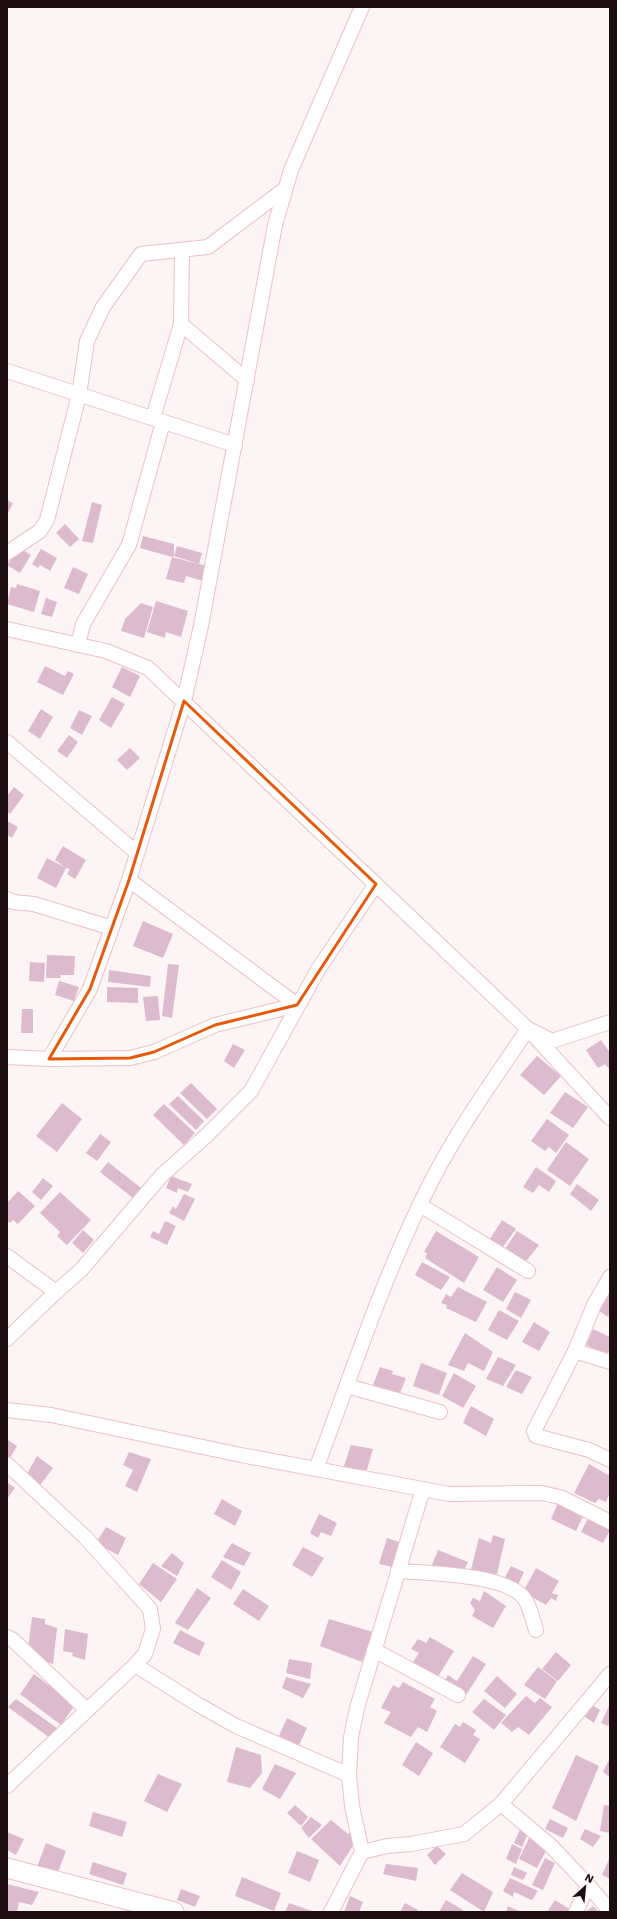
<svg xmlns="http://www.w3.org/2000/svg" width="617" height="1919" viewBox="0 0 617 1919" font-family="'Work Sans',sans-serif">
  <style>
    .building { fill: #ddbbce }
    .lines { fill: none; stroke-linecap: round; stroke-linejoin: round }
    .street-casing { stroke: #ebc2c7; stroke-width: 16 }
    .secondary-casing { stroke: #ebc2c7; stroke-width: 21 }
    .street { stroke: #fff; stroke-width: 14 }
    .secondary { stroke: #fff; stroke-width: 19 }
    .marked { fill: none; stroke: #e8590c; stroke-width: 3; stroke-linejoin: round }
  </style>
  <rect width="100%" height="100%" fill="#fdf4f5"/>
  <g class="building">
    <polygon points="7,500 13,503 7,515"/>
    <polygon points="92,502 102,505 93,543 82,541"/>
    <polygon points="65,524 79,539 70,547 56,533"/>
    <polygon points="143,536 174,544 174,556 172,557 207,566 203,581 186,576 184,583 166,579 172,557 140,548"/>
    <polygon points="177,546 202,553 199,564 174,556"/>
    <polygon points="21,549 31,555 20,573 7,565 15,553"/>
    <polygon points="41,549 57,558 50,571 40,565 38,568 32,564"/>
    <polygon points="73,567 88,574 79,594 64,588"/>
    <polygon points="17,584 40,591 34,612 7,604 11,587 16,588"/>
    <polygon points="46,598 57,602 52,617 41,614"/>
    <polygon points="156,601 188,611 181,637 166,632 165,638 147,632"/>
    <polygon points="141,603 153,607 144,638 121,631 125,619"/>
    <polygon points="45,666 65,676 68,671 74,674 63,695 37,682"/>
    <polygon points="122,667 140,676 130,697 112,687"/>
    <polygon points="112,697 125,704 111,728 99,720"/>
    <polygon points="41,709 53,717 40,739 28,731"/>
    <polygon points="79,710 92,716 82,735 70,728"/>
    <polygon points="69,735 78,742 67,758 57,751"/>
    <polygon points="130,748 140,758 127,770 117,760"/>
    <polygon points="14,787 24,795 10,814 7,812 7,796"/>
    <polygon points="7,821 18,827 12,838 7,835"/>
    <polygon points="63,846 86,860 75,879 67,874 70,869 66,868 56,888 37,878 47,858 66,868 55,860"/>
    <polygon points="143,921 173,934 163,958 133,946"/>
    <polygon points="47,955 75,956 74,975 60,975 61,978 46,978"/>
    <polygon points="30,962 45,963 44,982 29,981"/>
    <polygon points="168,964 179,965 172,1018 162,1016"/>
    <polygon points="109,970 151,976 150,987 108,982"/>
    <polygon points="59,981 79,987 74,1001 55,995"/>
    <polygon points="107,987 138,988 138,1003 107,1002"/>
    <polygon points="158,996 160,1020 146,1021 143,997"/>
    <polygon points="22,1009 33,1009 33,1033 21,1033"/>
    <polygon points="601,1040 610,1053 610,1070 605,1064 598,1068 586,1050"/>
    <polygon points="233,1044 245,1050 234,1068 224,1061"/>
    <polygon points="537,1056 561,1076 544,1095 520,1075"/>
    <polygon points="191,1083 217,1109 207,1119 180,1093"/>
    <polygon points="565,1092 588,1107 573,1128 550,1113"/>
    <polygon points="178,1096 204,1121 196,1130 169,1104"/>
    <polygon points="62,1103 82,1119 57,1152 36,1136"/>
    <polygon points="164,1104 195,1133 184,1145 153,1115"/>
    <polygon points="547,1119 569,1135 556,1153 549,1147 545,1151 531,1141"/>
    <polygon points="100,1134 111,1142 97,1161 86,1153"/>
    <polygon points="566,1142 589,1159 570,1186 547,1170"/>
    <polygon points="108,1162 141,1188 133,1198 100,1172"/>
    <polygon points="536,1167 556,1181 549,1192 539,1185 533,1193 523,1187"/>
    <polygon points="171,1176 192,1184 188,1192 178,1188 177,1193 166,1188"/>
    <polygon points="43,1178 53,1186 41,1200 32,1192"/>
    <polygon points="577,1184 599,1200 591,1211 570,1194"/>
    <polygon points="18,1191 35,1206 18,1224 13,1220 10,1223 7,1221 7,1203"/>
    <polygon points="60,1192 91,1220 67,1245 57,1236 60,1232 40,1213"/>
    <polygon points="184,1194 195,1199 184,1221 169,1213 173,1206 176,1209"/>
    <polygon points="502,1220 516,1229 500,1251 488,1242"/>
    <polygon points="165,1221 176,1226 167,1245 150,1237 153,1231 159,1234"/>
    <polygon points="83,1230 94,1240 83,1253 72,1243"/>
    <polygon points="436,1231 479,1257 464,1283 425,1258 427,1253 424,1252"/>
    <polygon points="517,1231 539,1245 523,1265 503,1252"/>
    <polygon points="422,1262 450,1277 441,1290 415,1275"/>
    <polygon points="497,1267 517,1280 503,1302 483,1290"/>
    <polygon points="458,1287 487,1302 476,1322 446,1308 447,1305 441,1303 446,1294 451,1297"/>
    <polygon points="610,1287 610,1313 608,1317 596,1309"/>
    <polygon points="515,1292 531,1300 521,1318 506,1309"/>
    <polygon points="499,1310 519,1321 507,1340 488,1330"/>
    <polygon points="534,1322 550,1332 539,1351 522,1342"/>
    <polygon points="593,1329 610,1337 610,1348 607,1355 586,1345"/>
    <polygon points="465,1333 493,1352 484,1371 468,1363 464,1371 448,1365"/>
    <polygon points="498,1357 516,1365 503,1386 486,1379"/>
    <polygon points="421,1363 447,1373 439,1395 413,1386"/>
    <polygon points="380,1367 393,1371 392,1374 406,1378 398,1398 371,1390"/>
    <polygon points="516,1370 532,1377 522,1394 506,1387"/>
    <polygon points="454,1373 476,1386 463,1408 442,1396"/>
    <polygon points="471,1406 494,1419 486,1436 463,1423"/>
    <polygon points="8,1440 17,1446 10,1458 7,1456"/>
    <polygon points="351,1445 373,1449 366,1473 343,1469"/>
    <polygon points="129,1452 151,1459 137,1492 125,1486 133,1470 123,1465"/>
    <polygon points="37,1456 53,1468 38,1488 27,1474"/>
    <polygon points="589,1464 610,1476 610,1492 606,1502 599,1499 595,1503 574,1493"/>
    <polygon points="7,1482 15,1488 7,1499"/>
    <polygon points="222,1499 242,1511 235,1526 214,1514"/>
    <polygon points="559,1501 585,1512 576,1531 551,1519"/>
    <polygon points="319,1514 337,1523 331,1536 321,1532 318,1538 310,1533"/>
    <polygon points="590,1514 610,1523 610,1530 603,1543 581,1532"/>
    <polygon points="106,1527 126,1538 118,1555 96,1543"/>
    <polygon points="493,1535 505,1539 496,1579 470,1573 479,1538 491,1543"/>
    <polygon points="387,1538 411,1546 401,1569 379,1564"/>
    <polygon points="232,1543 251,1553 244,1566 223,1557"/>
    <polygon points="303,1547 324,1558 312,1577 292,1565"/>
    <polygon points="438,1550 468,1562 460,1579 431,1567"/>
    <polygon points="172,1553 184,1563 177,1576 161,1566"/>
    <polygon points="222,1560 241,1572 231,1590 211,1577"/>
    <polygon points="153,1563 177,1579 161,1602 139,1584"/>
    <polygon points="511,1566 524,1572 518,1585 504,1579"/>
    <polygon points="536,1568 559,1581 552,1593 558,1595 556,1601 551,1598 546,1605 523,1592"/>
    <polygon points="197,1588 211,1598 188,1630 175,1623"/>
    <polygon points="243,1589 269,1606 259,1621 233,1604"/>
    <polygon points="484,1591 506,1606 493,1628 472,1616 475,1610 470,1603 473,1598 480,1601"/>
    <polygon points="32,1617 45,1619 45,1624 57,1628 53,1664 35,1657 28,1650"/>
    <polygon points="329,1619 373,1632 362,1662 320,1646"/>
    <polygon points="65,1629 88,1634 85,1660 72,1656 73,1653 63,1651"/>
    <polygon points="180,1630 205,1643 199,1656 173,1643"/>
    <polygon points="430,1637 454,1651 437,1678 413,1662 419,1653 411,1649 418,1639 426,1643"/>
    <polygon points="556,1652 571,1665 558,1681 542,1669"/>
    <polygon points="473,1656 486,1664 466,1695 444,1682 448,1675 457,1681"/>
    <polygon points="289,1659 312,1663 310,1679 286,1673"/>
    <polygon points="538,1667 557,1681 545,1699 524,1685"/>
    <polygon points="34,1674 75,1705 61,1725 20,1694"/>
    <polygon points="497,1676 517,1694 505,1708 484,1691"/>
    <polygon points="286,1677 311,1684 303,1698 282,1688"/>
    <polygon points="403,1682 435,1699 430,1707 437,1711 427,1732 418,1727 411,1737 384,1723 391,1712 381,1708 393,1685 399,1688"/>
    <polygon points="526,1696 535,1703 540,1698 552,1707 529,1735 518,1727 512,1732 501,1723"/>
    <polygon points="16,1699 57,1728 50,1738 8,1707"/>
    <polygon points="484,1699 506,1715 494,1730 472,1712"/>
    <polygon points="610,1704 610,1721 608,1726 601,1723"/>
    <polygon points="592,1705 600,1710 594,1723 585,1717"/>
    <polygon points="287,1718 307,1728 299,1745 279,1736"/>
    <polygon points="463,1722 476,1730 473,1735 480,1739 465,1763 440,1747 455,1724 460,1727"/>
    <polygon points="416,1742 433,1753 419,1776 402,1765"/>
    <polygon points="236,1747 261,1755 262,1773 250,1788 227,1782"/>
    <polygon points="576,1755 599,1766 576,1821 552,1808"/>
    <polygon points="610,1758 610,1777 603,1772"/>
    <polygon points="275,1764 296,1773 280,1799 262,1789"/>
    <polygon points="158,1774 182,1784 167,1812 144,1801"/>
    <polygon points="295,1805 308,1817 301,1826 287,1813"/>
    <polygon points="604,1805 610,1806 610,1833 600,1831"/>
    <polygon points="93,1812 127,1822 122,1837 89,1826"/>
    <polygon points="311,1817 322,1825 309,1838 301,1828"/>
    <polygon points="550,1819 568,1828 563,1838 545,1829"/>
    <polygon points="331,1820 348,1834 354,1828 356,1841 340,1866 311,1839"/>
    <polygon points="521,1827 529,1831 522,1847 514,1843"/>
    <polygon points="585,1829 601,1836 593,1847 580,1839"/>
    <polygon points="7,1832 24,1839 16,1855 7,1850"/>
    <polygon points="530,1836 548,1847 537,1868 519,1859"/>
    <polygon points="46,1843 66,1851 57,1875 37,1867"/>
    <polygon points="512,1844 522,1849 516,1864 506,1859"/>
    <polygon points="437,1846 446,1854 435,1865 427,1855"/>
    <polygon points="297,1851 319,1860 310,1882 288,1873"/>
    <polygon points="610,1857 610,1879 602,1875"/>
    <polygon points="545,1858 555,1863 543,1890 532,1885"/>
    <polygon points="93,1862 127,1873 123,1885 89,1874"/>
    <polygon points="386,1864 418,1868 416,1881 383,1874"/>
    <polygon points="514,1867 527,1873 523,1880 511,1875"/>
    <polygon points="462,1873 493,1892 484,1912 450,1890"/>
    <polygon points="242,1877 281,1893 274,1911 235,1896"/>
    <polygon points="510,1878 538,1891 532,1900 514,1892 513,1897 503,1891"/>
    <polygon points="7,1884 39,1892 32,1905 19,1902 17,1912 7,1912"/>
    <polygon points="181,1889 200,1896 195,1907 177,1900"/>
    <polygon points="350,1896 363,1902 359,1912 344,1912"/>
    <polygon points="446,1900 463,1910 462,1912 439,1912"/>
    <polygon points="555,1900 571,1910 571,1912 547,1912"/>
    <polygon points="289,1903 315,1912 285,1912"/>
    <polygon points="405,1903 418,1910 417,1912 400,1912"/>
    <polygon points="508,1906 521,1912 506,1912"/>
    <polygon points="593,1906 599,1912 586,1912"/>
  </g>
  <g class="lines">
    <g class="street-casing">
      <g id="street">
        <polyline points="181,324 247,380"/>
        <polyline points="7,371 235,445"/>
        <polyline points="153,418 181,324 182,250"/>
        <polyline points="7,553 40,531 47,520 79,395 87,341 103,307 141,254 208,247 285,189"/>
        <polyline points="7,629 106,651 148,668 528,1029 610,1118"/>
        <polyline points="78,645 83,624 90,612 129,545 163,422"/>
        <polyline points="7,742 137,853"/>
        <polyline points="129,880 297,1005"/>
        <polyline points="7,899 13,902 34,904 112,928"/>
        <polyline points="7,1057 49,1059 90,989 129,880 184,701 201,626 275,225 291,170 362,7"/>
        <polyline points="49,1059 130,1058 154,1052 215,1025 297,1005"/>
        <polyline points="420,1205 528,1271"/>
        <polyline points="7,1256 56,1292"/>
        <polyline points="610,1277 594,1305 575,1351 534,1431 536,1436 589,1450 610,1460"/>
        <polyline points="7,1339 56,1292 81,1270 162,1175 206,1136 251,1091 319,968 376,884"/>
        <polyline points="575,1351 610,1362"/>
        <polyline points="347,1386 440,1412"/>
        <polyline points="7,1410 51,1415 241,1455 449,1494 541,1493 560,1497 610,1522"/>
        <polyline points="7,1464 85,1537 150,1609 153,1629 145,1654 135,1665 7,1786"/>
        <path d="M316,1469c36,-96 68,-195 115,-287 27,-53 63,-103 97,-153l24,12 58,-19"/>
        <path d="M398,1571c28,2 114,3 128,30 5,9 7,20 10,29"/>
        <polyline points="7,1637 13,1640 87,1710"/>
        <polyline points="374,1650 458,1695"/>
        <polyline points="135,1665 197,1704 236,1726 349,1775"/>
        <polyline points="501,1804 551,1846 588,1885 610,1911"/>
        <polyline points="362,1852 387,1846 411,1844 464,1834 501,1804 610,1674"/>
        <polyline points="331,1912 362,1852 352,1806 349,1775 351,1737 357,1708 423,1489"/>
        <polyline points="576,1912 588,1885"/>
      </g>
    </g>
    <g class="secondary-casing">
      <polyline id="secondary" points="7,1868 174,1912"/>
    </g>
    <use href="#street" class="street"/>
    <use href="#secondary" class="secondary"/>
  </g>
  <path class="marked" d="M184,701l192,183 -79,121 -82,20 -61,27 -24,6 -81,1 41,-70 39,-109z"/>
  <rect width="617" height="1919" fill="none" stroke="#1d0f11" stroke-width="16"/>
  <g transform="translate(585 1887) rotate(27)" stroke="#fdf4f5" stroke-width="3" paint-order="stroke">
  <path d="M0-3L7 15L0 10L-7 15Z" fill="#1d0f11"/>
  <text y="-6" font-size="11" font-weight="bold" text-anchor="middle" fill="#1d0f11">N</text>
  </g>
</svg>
